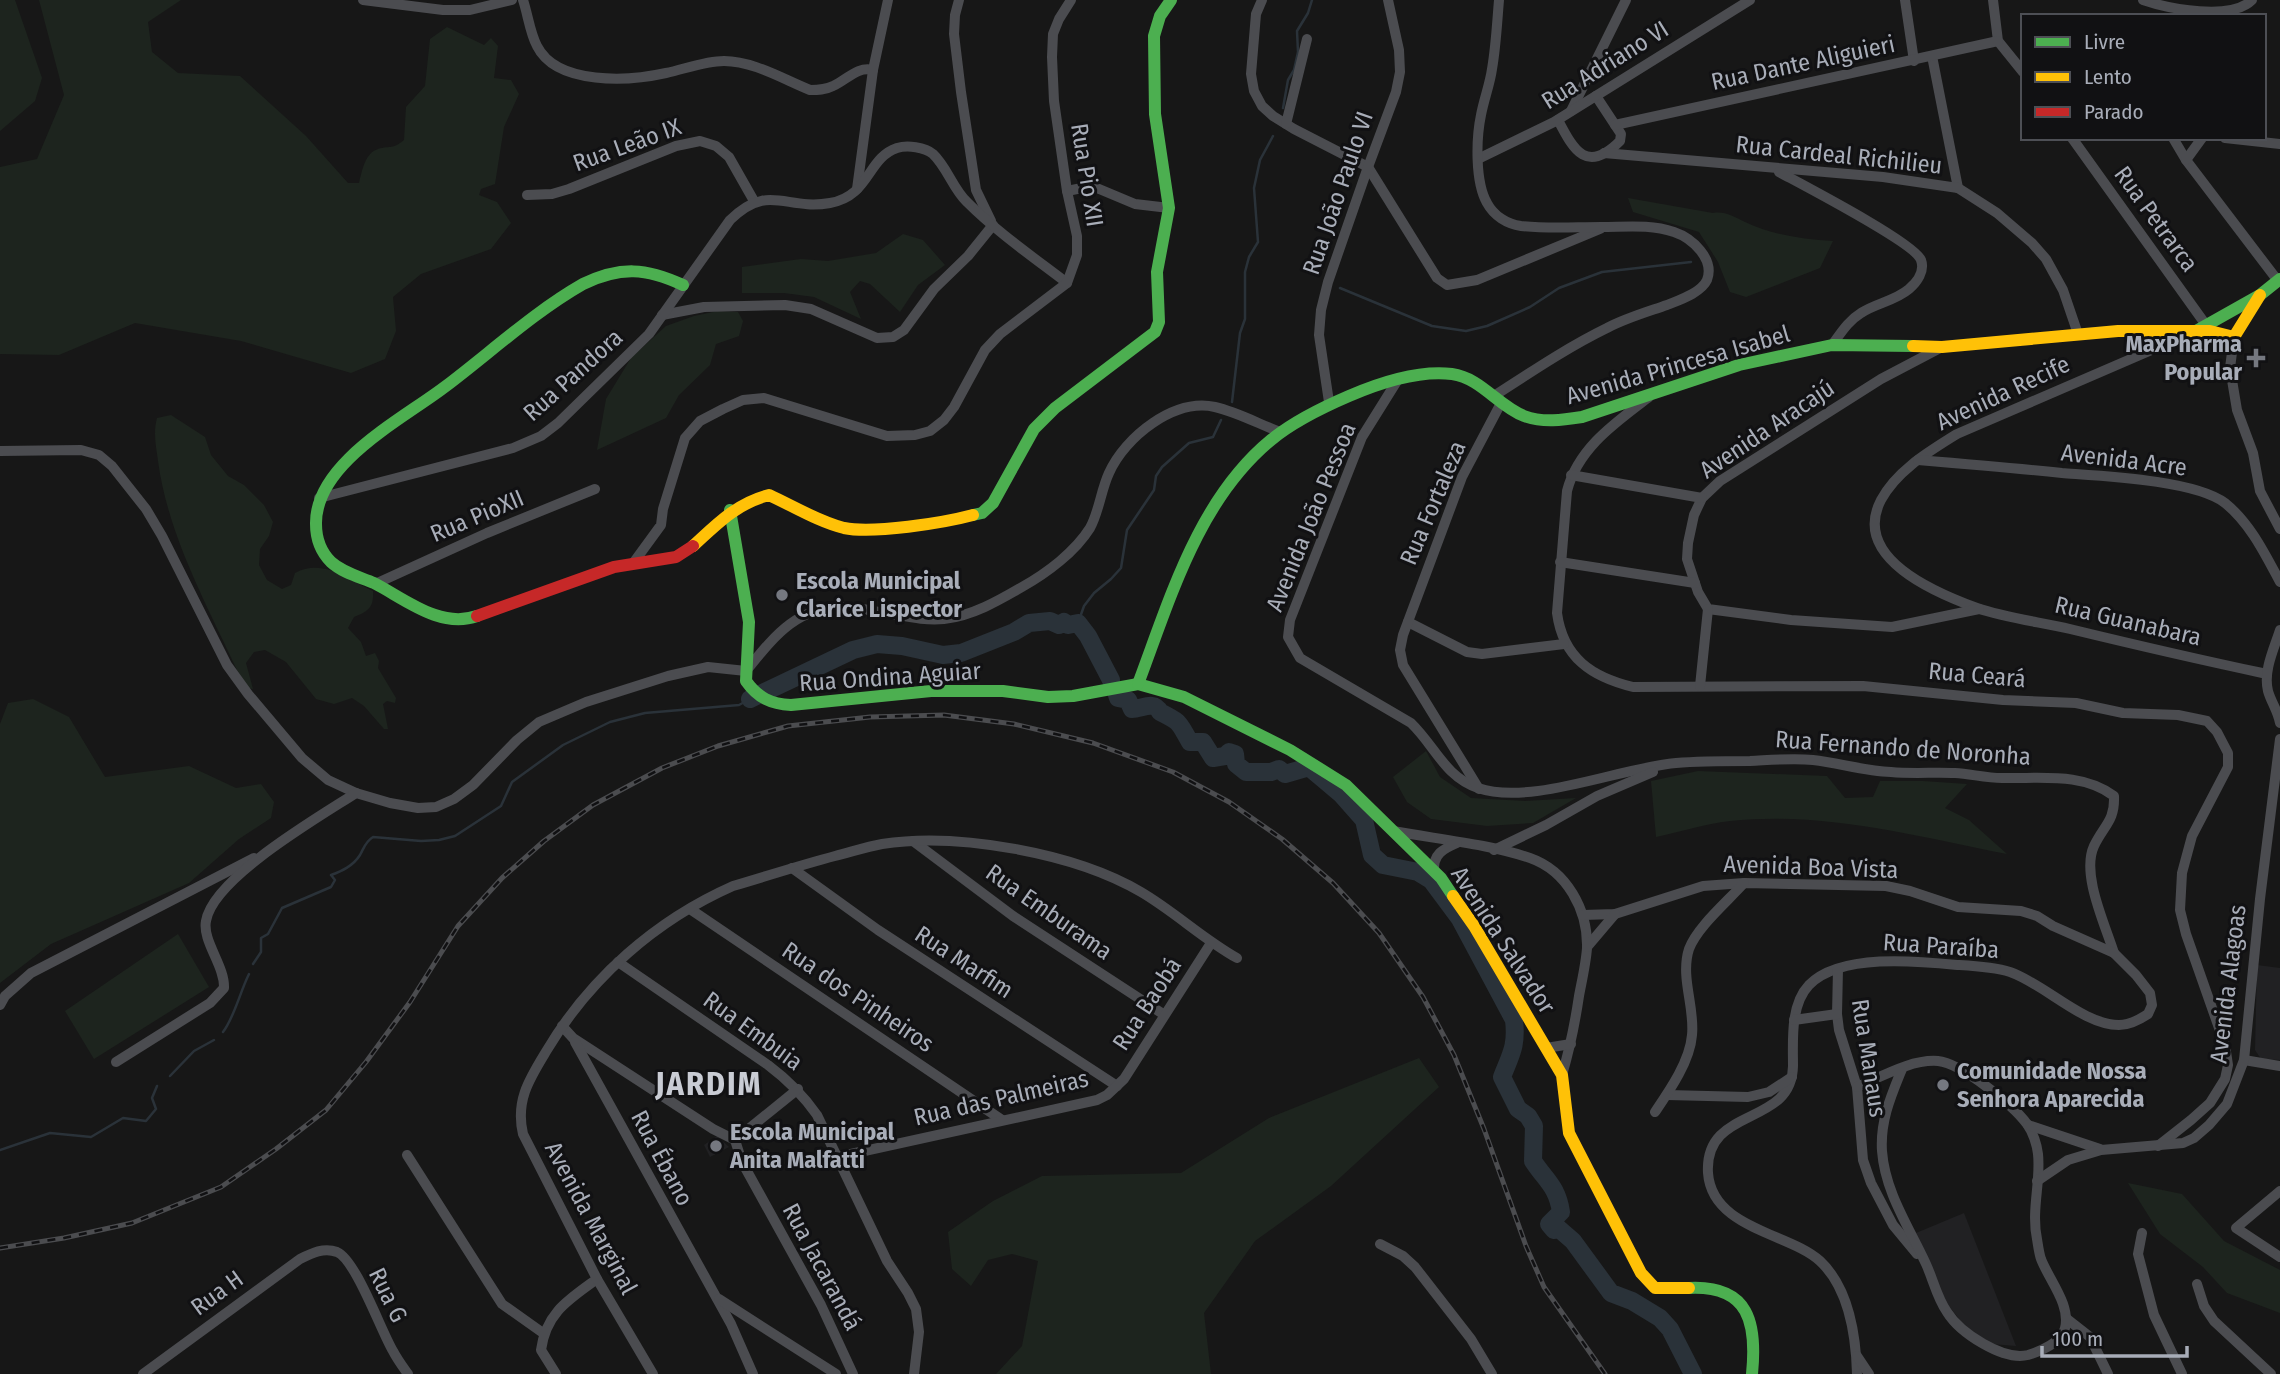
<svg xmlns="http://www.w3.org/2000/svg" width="2280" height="1374" viewBox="0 0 2280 1374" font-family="'Fira Sans Condensed',sans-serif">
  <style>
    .built { fill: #212123 }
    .green { fill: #1d241e }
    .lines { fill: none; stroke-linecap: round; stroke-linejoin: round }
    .stream { stroke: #2a3239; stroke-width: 2.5 }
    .river { stroke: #2a3239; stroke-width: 18 }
    .street { stroke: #4b4c50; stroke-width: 10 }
    .fast { stroke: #4caf50; stroke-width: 12 }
    .slow { stroke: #ffc107; stroke-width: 12 }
    .jam { stroke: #c62828; stroke-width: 12 }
    .rail-casing { stroke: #4b4c4f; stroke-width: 5 }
    .rail { stroke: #111113; stroke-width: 2.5; stroke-dasharray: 8; stroke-linecap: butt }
    .poi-dot { fill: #757880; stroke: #111113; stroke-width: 2.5 }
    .labels { text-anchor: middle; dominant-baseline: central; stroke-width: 6; stroke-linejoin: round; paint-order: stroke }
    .street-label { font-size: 24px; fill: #a8adb8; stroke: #111113 }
    .poi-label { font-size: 24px; font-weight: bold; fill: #a8adb8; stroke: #111113; text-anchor: start }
    .district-label { font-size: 32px; font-weight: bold; letter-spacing: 2px; fill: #c9ccd4; stroke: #111113 }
  </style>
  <rect width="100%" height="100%" fill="#171717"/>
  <g class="built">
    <polygon points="2257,965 2280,968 2280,1060 2261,1059 2255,1050"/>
    <polygon points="717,1136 729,1147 710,1157 704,1145"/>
    <polygon points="1964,1213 2016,1346 1991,1344 1964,1325 1945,1301 1916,1233"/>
  </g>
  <g class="green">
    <polygon points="0,0 15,0 42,78 35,101 0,131"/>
    <path d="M39,0h142l-33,22 4,30 26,21 62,3 66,60 42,47h11c3,-12 6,-30 19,-34 13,-4 14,1 26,-9l2,-33 19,-21 5,-47 17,-12 37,18 7,-7 7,8 -4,32 17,2 8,14 -15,33 -9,57 -14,5 -2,6 18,7 14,21 -20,26 -70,25 -28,23 3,34 -11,28 -34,14 -110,-32 -106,-18 -76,32 -59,-1v-187l37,-8 27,-64z"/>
    <path d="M1628,198l85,15c12,-2 21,4 32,9 28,13 57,17 88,19l-13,27 -74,29 -16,-5 -12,-30 -19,-30 -66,-20z"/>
    <polygon points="903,234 923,240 945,265 918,285 900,312 870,284 860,281 850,292 861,319 814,297 784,293 742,293 742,267 801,259 828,261 876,253"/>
    <polygon points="718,311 738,312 743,321 739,336 716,344 710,365 679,395 666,418 597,450 606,399 631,358 666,326 694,316"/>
    <path d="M171,415l34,22 6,18 17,21 16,9 20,20 9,17 -4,14 -9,13 -1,16 8,15 15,9 9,-4 4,-12c28,-15 52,6 78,18 1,17 -5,20 -19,26l-6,11 13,14 5,14 9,-3 4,8 -1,7 18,30 -1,5 -8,-2 -4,3 5,25h-4l-20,-23 -12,-8 -18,6 -18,-5 -30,-37 -21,-12 -11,2 -8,11 7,26 -5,-1 -11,-18c-31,-67 -69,-135 -79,-209 -2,-15 -5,-28 -1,-43z"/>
    <polygon points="33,699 69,717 105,777 189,766 236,788 261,784 274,802 271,818 239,839 189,883 51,944 0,983 0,724 8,703"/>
    <polygon points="1426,751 1440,777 1471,798 1525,801 1576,798 1533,823 1487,826 1431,819 1407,802 1393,777"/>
    <path d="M1698,771l129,5 18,22 28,-1 7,-16h43l44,3 -22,24 24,12 38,34c-92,-18 -182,-43 -277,-33 -25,3 -50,11 -74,16l-5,-56z"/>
    <polygon points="178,934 209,987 94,1059 65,1011"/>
    <polygon points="1419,1058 1439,1087 1331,1186 1255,1241 1204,1313 1211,1374 996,1374 1022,1346 1038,1261 1012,1254 988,1260 971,1286 952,1269 948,1232 993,1201 1042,1176 1181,1173 1269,1118"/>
    <polygon points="2128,1183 2182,1194 2224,1241 2280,1270 2280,1313 2227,1293 2203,1267 2160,1234"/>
  </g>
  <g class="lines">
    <g class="stream">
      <polyline points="1283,108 1288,80 1294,70 1298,52 1297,31 1308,13 1312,0"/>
      <polyline points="1340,288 1432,326 1466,331 1487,326 1530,307 1559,288 1602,272 1691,262"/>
      <polyline points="1232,402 1240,333 1245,319 1245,272 1249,257 1258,242 1254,188 1260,160 1273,136"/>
      <polyline points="1078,623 1084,606 1094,593 1111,579 1121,568 1127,530 1154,490 1156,476 1162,467 1189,443 1213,437 1221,420"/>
      <path d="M253,964l8,-12v-14l7,-4 14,-26 49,-21 4,-7 -4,-5c11,-4 22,-9 29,-20 4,-7 5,-13 13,-18l48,4 18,-1 16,-4 46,-30 11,-24 51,-37 47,-23 35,-9 94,-8 11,-6"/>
      <path d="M223,1032c11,-14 17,-40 26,-58"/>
      <polyline points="170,1076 194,1051 214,1040"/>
      <polyline points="0,1150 50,1133 91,1137 123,1118 146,1121 156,1109 152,1098 157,1086"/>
    </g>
    <g class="river">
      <path d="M1117,695l1,3 10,2 4,9c10,0 22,-9 28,3 22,11 18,10 30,30h13l10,16 12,-2 4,-4 6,2 1,10 10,8h25l8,-3 6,5 24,-7 32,27 23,26 8,35 11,10 35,7 13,8 29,39 54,101c3,26 -3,34 -12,57l16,32 10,7 6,10 -1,35c13,20 24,25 28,51l-12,12 5,6 4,-2 15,13 38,52 21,8 28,17 10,11 23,45"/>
      <polyline points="750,699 853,650 877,644 902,646 943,655 961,653 1014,632 1029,623 1050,621 1059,625 1064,622 1068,625 1078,623 1088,636 1111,680"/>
    </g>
    <g class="street">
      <polyline points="363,0 443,10 470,10 512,0"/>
      <path d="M523,0c5,15 7,33 14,46 20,40 93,35 129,27 19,-4 39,-12 58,-12 29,0 59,18 86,29 8,0 15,0 23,-4 14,-6 24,-20 40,-16"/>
      <polyline points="959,0 955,15 954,34 961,92 976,190 991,221"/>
      <polyline points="1262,0 1256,14 1251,74 1254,91 1262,106 1273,116 1294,129 1368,167 1437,278 1447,285 1477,280 1600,229"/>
      <polyline points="1905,0 1914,61"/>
      <polyline points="1993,0 1998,41 2023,72"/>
      <path d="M2143,0c26,9 88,21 109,0"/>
      <polyline points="1932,56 1958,188"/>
      <polyline points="1571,111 1626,0"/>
      <path d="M1558,120c16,31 29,54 62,21l1,-7 -25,-38"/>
      <polyline points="1286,124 1307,39"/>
      <polyline points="1615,125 1998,41"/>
      <polyline points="2072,138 2206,325"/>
      <polyline points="2173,138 2186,160 2278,281"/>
      <polyline points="2225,138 2280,144"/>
      <polyline points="1604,153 1883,177 1958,188 1997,213 2032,243 2046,259 2063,290 2078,334"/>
      <polyline points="1478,159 1554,122 1750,0"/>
      <polyline points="2186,160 2202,138"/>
      <path d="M1779,172c22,12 136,71 142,88 4,11 -4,22 -12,29 -14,12 -33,14 -48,24 -13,8 -20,20 -29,32"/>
      <polyline points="857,189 873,70 888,0"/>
      <polyline points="1067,191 1092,186 1135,204 1169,208"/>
      <polyline points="527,195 552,194 569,189 676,146 700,141 716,146 729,157 754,201"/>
      <polyline points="662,315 704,307 785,305 811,309 877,338 893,337 904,330 934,289 968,256 993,225"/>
      <path d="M2191,333l-234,101c-27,17 -60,36 -76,66 -30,58 55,93 96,108 29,10 63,14 93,21 66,16 131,31 197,45"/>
      <polyline points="2234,337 2230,368 2237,410 2253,453 2260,491 2280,529"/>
      <polyline points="1940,348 1881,379 1720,481 1702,498 1694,515 1688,543 1687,559 1698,592 1708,609 1791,620 1892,627 1979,609"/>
      <path d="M1397,381l-35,56 -72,183 -2,17 12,21 111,65c24,23 34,54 67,65 53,18 141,-20 198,-25 24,-2 49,-2 74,-2 21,-1 42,-3 63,-1 26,3 52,11 78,12 22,2 43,0 64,1 16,1 31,5 47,5 39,1 80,-6 112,18 1,25 -10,29 -20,50 -13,28 11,78 20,107"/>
      <path d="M1494,396c37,-24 74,-49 113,-68 19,-10 40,-16 60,-23 12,-5 34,-12 40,-25 8,-21 -15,-42 -33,-48 -24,-8 -48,-5 -73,-5 -26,0 -54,2 -80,-1 -14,-2 -27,-10 -34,-23 -12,-21 -11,-64 -6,-88 3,-16 9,-31 11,-46 4,-23 5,-46 7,-69"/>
      <path d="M1649,397c-34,26 -71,51 -82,94l-10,122c6,45 35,64 76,74l230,-1 140,14 73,3 47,10 55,2 29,6 10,11 11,21v14l-36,69 -10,37 -2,37 6,24 39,111 3,20 -3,14 -15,24 -19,17 -33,26"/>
      <polyline points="1329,402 1319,335 1321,310 1328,282 1368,167 1396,92 1400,72 1399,50 1388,0"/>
      <path d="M0,451l81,-1 18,5 13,11 34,43 16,27 65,129 21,29 54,64 26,22 28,13 34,10 28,5 18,-1 18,-8 19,-14 44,-45 22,-18 47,-20 82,-26 40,-9 38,4c27,-33 50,-65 98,-64 13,0 28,4 42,6 19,3 38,8 58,6 28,-3 54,-18 78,-32 25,-14 53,-35 68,-59 9,-16 11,-38 19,-55 16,-36 65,-75 106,-66 22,5 44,17 65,25"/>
      <path d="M1918,460c48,4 96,8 144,13 40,3 133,7 163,30 25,20 40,51 55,79"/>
      <polyline points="1571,475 1702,498"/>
      <path d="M319,498l194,-50 28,-12 17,-13 91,-89 81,-114c39,-38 55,-9 100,-17 40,-7 37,-45 67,-55 10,-3 28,-1 36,6 14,13 20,35 34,48 30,30 66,55 100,81"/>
      <polyline points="634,562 661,525 663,509 685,438 700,421 723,409 743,400 764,398 887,436 915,435 930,431 944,420 954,407 985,350 1000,334 1067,283 1077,255 1077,236 1067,191 1054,101 1052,57 1053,34 1059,19 1071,0"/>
      <polyline points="1560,562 1695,583"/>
      <polyline points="375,584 487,533 595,489"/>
      <polyline points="1408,622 1467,652 1482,654 1564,644"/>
      <path d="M2280,630c-6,19 -17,41 -12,61 3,11 10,20 12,32"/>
      <polyline points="1700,686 1708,609"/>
      <polyline points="1479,789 1403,665 1400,650 1403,635 1462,477 1501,403"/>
      <path d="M1393,831c43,8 96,13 137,27 37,13 58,52 57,90 -1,15 -5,32 -8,48 -4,27 -9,52 -17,79"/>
      <polyline points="913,841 1013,916 1163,1014"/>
      <polyline points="1494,850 1546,825 1597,796 1653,772"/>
      <polyline points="792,868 878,930 1117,1086"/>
      <path d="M1434,871c-1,-17 9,-22 23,-28"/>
      <polyline points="690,909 1002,1120"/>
      <path d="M1583,915l32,-1 88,-28 41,-3 142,3 24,5 48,16 63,4 16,5 16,10 61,27 22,22 14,18 2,12 -4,9c-9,6 -18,11 -29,11 -36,0 -74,-41 -109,-53 -16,-5 -35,-6 -52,-7 -40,-4 -118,-12 -149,20 -19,20 -16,56 -16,81 -1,62 -89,39 -85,107 4,56 82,60 112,88 29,27 36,76 37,113"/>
      <polyline points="1587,947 1615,914"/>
      <path d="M618,962l150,103c20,15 35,30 49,50l70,146 21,32 8,16 3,23 -5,42"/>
      <polyline points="1838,969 1837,1014 1839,1030 1857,1087 1863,1160 1871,1183 1893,1225 1917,1254"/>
      <polyline points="0,1005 5,996 31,973 254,858"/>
      <polyline points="1794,1020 1837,1014"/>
      <polyline points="562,1026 573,1038 713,1129 735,1140 742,1162 821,1305 853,1374"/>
      <polyline points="575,1042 731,1324 753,1374"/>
      <polyline points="1546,1048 1571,1044"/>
      <polyline points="2244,1060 2280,1066"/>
      <path d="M116,1062l94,-59 14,-15c1,-22 -22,-47 -18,-67 7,-43 113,-104 150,-128"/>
      <path d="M1857,1087c24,-10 54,-28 81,-26 23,2 75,44 89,63 6,8 10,21 11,30 3,28 -7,56 -1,85 1,6 2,14 4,20 8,21 30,46 24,69 -3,14 -24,23 -37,27 -25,6 -68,-22 -81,-43 -10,-14 -14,-33 -21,-48 -17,-37 -41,-72 -44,-113 -2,-30 9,-55 20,-82"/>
      <polyline points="1667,1095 1748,1097 1769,1092 1792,1077"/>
      <path d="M1655,1112c15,-22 35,-51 37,-77 3,-28 -12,-58 -3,-86 8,-22 39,-48 55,-66"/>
      <polyline points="2028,1125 2100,1149"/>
      <polyline points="735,1140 798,1089"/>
      <polyline points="407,1155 502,1304 543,1333"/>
      <polyline points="837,1157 1097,1100 1107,1095 1124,1079 1211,943"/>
      <polyline points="2037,1181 2068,1160 2101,1150 2183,1143 2194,1138 2209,1125 2227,1104 2244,1060 2260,899 2280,739"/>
      <polyline points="2280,1191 2236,1228 2280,1257"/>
      <polyline points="2142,1233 2138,1254 2154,1315 2182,1374"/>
      <polyline points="1380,1244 1403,1256 1415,1267 1471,1339 1492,1374"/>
      <polyline points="2197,1284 2204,1306 2214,1321 2271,1374"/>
      <polyline points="719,1299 836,1374"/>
      <polyline points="2067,1319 2090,1337 2108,1374"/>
      <polyline points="1857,1356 1869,1374"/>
      <path d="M143,1374l157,-115c12,-6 24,-12 37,-7 19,8 44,79 56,99 4,8 10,16 15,23"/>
      <path d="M556,1374l-15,-24c5,-37 27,-50 56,-71"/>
      <path d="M653,1374l-56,-95 -74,-145c-8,-34 7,-56 24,-84 43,-72 109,-130 186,-164 34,-10 68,-21 102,-30 16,-4 31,-9 47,-12 75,-12 193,9 259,48 34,20 62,47 96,66"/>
    </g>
    <g class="fast">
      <polyline points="2196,331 2260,295 2280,279"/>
      <path d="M730,510l19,112 -3,59c12,17 25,23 45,24l140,-14h72l45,6 25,-1 65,-12 46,13 106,53 56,35 95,93 12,18"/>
      <polyline points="973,515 982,513 993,503 1034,429 1055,408 1155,332 1159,322 1157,272 1169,208 1155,114 1154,36 1160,16 1171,0"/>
      <path d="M477,616c-37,13 -72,-17 -103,-33 -14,-6 -31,-10 -43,-21 -10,-10 -15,-24 -15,-38 -1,-61 87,-105 130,-138 45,-34 88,-74 137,-102 38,-18 63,-16 100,1"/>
      <path d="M1138,684c32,-85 60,-184 133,-244 23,-19 50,-32 78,-44 30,-13 70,-26 103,-22 29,4 46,32 72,42 19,7 39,4 58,1l157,-52 93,-20 81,1"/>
      <path d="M1689,1288c61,-3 68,36 63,86"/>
    </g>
    <g class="slow">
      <polyline points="1913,346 1942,347 2118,331 2210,331 2234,337 2260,295"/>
      <path d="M693,546c24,-22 44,-43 76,-51 24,11 50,27 75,33 29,6 99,-5 129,-13"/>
      <polyline points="1453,896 1474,926 1562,1075 1569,1133 1641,1273 1655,1288 1689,1288"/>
    </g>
    <polyline class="jam" points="477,616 614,567 676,557 693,546"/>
    <g class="rail-casing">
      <polyline id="rail" points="0,1248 64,1238 132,1223 221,1187 276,1149 326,1110 366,1062 410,1002 458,926 502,878 544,841 593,805 662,768 718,746 788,726 870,717 944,715 1014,724 1093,743 1173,772 1229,802 1282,839 1333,883 1379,933 1423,997 1454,1055 1484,1129 1526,1246 1544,1287 1605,1374"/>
    </g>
    <use href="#rail" class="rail"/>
  </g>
  <g class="poi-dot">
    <path d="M2252.5 347.5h7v7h7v7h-7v7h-7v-7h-7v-7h7z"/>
    <circle cx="782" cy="595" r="7"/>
    <circle cx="1943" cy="1085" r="7"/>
    <circle cx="716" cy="1146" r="7"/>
  </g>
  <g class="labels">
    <g class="street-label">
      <text transform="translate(1803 63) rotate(-12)">Rua Dante Aliguieri</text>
      <text transform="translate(1605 65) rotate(-32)">Rua Adriano VI</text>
      <text transform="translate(627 145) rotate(-20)">Rua Leão IX</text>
      <text transform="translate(1839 155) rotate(6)">Rua Cardeal Richilieu</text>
      <text transform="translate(1087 175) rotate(81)">Rua Pio XII</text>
      <text transform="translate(1338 193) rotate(-71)">Rua João Paulo VI</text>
      <text transform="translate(2156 219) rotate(54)">Rua Petrarca</text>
      <text transform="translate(1678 365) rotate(-16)">Avenida Princesa Isabel</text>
      <text transform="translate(573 375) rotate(-42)">Rua Pandora</text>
      <text transform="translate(2003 393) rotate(-25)">Avenida Recife</text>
      <text transform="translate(1767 429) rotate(-34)">Avenida Aracajú</text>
      <text transform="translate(2124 460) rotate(7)">Avenida Acre</text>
      <text transform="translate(1433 503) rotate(-67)">Rua Fortaleza</text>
      <text transform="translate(477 516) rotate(-23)">Rua PioXII</text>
      <text transform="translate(1311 517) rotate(-68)">Avenida João Pessoa</text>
      <text transform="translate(2128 621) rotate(13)">Rua Guanabara</text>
      <text transform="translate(1977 675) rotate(5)">Rua Ceará</text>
      <text transform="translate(890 677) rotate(-4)">Rua Ondina Aguiar</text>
      <text transform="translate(1903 748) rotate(4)">Rua Fernando de Noronha</text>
      <text transform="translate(1811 867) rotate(2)">Avenida Boa Vista</text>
      <text transform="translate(1049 912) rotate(35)">Rua Emburama</text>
      <text transform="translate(1503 940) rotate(57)">Avenida Salvador</text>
      <text transform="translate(1941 946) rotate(4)">Rua Paraíba</text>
      <text transform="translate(964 962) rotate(33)">Rua Marfim</text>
      <text transform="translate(2228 984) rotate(-83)">Avenida Alagoas</text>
      <text transform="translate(858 997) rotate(34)">Rua dos Pinheiros</text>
      <text transform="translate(1147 1004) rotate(-57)">Rua Baobá</text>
      <text transform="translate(753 1031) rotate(36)">Rua Embuia</text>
      <text transform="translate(1869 1058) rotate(81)">Rua Manaus</text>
      <text transform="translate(1001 1098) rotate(-13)">Rua das Palmeiras</text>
      <text transform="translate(662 1158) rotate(62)">Rua Ébano</text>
      <text transform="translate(591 1218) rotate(62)">Avenida Marginal</text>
      <text transform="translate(822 1267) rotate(62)">Rua Jacarandá</text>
      <text transform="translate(217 1293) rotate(-36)">Rua H</text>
      <text transform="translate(388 1295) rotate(64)">Rua G</text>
    </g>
    <g class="poi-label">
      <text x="2242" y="344" text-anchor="end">MaxPharma<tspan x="2242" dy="28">Popular</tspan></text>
      <text x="796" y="581">Escola Municipal<tspan x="796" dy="28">Clarice Lispector</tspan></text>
      <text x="1957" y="1071">Comunidade Nossa<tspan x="1957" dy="28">Senhora Aparecida</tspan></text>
      <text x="730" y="1132">Escola Municipal<tspan x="730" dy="28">Anita Malfatti</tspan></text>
    </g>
    <g class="district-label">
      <text x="709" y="1084">JARDIM</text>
    </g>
  </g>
  <rect x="2021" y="14" width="245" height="126" fill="#111113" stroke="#4d4f55" stroke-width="2"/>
  <rect x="2035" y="37" width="35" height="10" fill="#4caf50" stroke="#4d4f55" stroke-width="2"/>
  <text x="2084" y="49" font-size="21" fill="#a8adb8">Livre</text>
  <rect x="2035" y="72" width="35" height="10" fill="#ffc107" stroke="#4d4f55" stroke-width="2"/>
  <text x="2084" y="84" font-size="21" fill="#a8adb8">Lento</text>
  <rect x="2035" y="107" width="35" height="10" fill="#c62828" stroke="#4d4f55" stroke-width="2"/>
  <text x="2084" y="119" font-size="21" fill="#a8adb8">Parado</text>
  <path d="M2042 1346v10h145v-10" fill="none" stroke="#a8adb8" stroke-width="3.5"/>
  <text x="2052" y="1346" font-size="21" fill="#a8adb8" stroke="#111113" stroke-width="5" paint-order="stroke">100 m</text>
</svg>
